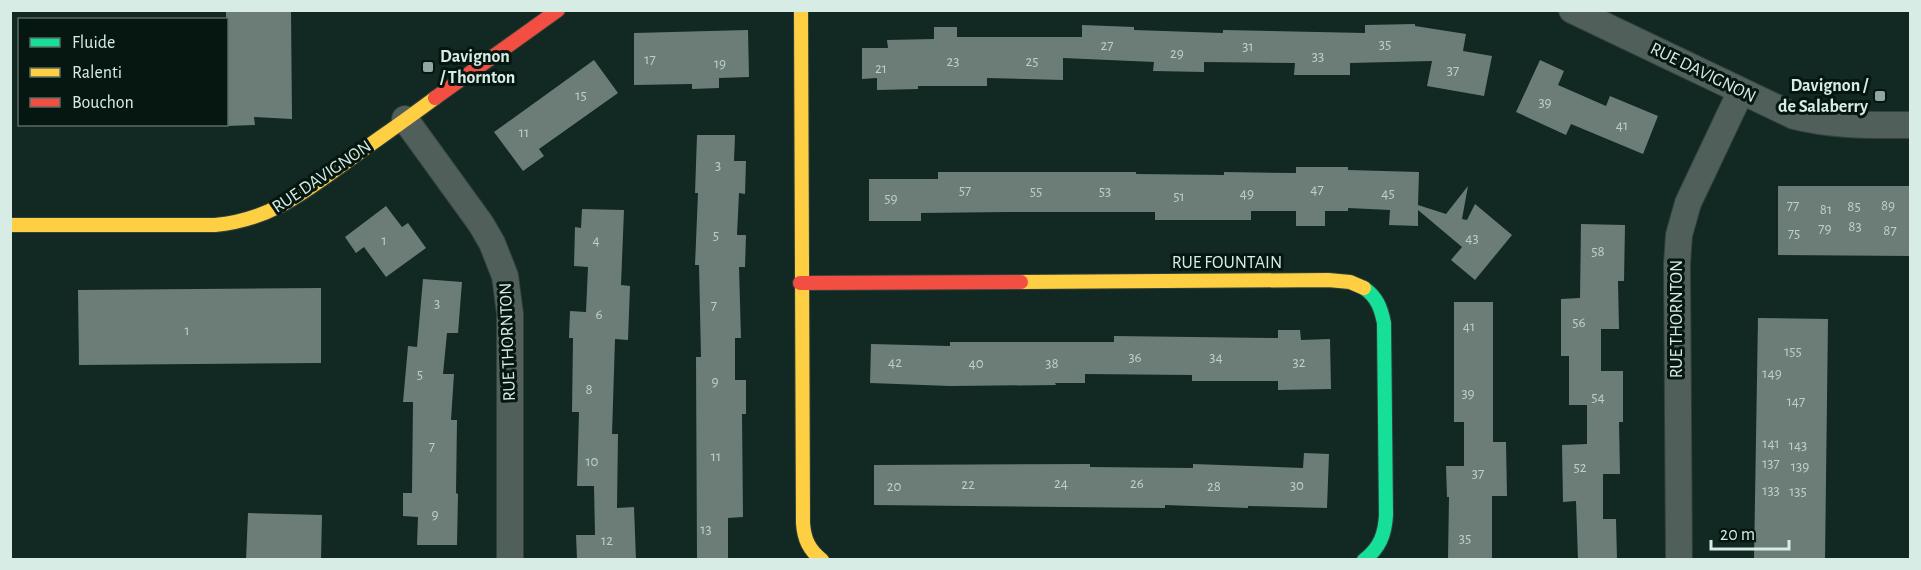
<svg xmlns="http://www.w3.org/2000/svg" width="1921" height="570" viewBox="0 0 1921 570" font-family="'Alegreya Sans',sans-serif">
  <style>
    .building { fill: #6c7d78 }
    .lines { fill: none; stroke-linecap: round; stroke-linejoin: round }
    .street-casing { stroke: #31413c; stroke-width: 28 }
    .fast-casing { stroke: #31413c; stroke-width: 16 }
    .slow-casing { stroke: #31413c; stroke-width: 16 }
    .jam-casing { stroke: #31413c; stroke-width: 16 }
    .street { stroke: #505f5a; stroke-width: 26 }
    .fast { stroke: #16e098; stroke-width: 14 }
    .slow { stroke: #ffcf43; stroke-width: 14 }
    .jam { stroke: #f24e42; stroke-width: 14 }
    .poi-dot { fill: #92a7a1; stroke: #061611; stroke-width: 2 }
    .labels { text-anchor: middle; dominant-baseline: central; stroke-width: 6; stroke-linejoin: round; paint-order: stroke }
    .number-label { font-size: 15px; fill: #bcd0ca }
    .poi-label { font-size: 18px; font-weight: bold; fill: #d7ece5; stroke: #061611; text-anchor: start }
    .street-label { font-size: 18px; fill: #d7ece5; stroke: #061611 }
  </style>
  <rect width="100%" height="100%" fill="#122822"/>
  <g class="building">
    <polygon points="226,10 291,10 292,119 254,117 255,125 226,126"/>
    <polygon points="1415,24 1415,26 1466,34 1463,51 1492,56 1484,96 1427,86 1432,61 1350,63 1350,75 1294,75 1295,63 1204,62 1204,72 1153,71 1154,62 1063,58 1063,80 987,78 987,86 918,86 918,89 877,90 877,78 862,79 862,48 888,48 887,40 934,39 934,27 957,27 957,37 1082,37 1082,25 1134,27 1134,30 1223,33 1223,30 1365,33 1365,25"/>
    <polygon points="748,30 749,77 719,78 719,88 692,89 692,84 634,85 634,33"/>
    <polygon points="594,60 618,93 539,149 544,156 523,171 494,132"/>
    <polygon points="1540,60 1564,71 1558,85 1606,106 1610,96 1658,116 1643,154 1571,124 1566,135 1516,112"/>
    <polygon points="697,135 735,135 734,161 746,161 745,194 739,193 737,235 746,235 745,267 739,267 741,338 735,338 735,380 746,380 746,414 742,414 743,517 728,518 728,560 697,560 696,357 701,357 699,265 695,265 698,193 695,193"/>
    <polygon points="1296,167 1348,167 1348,170 1419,172 1418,205 1446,214 1468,186 1462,219 1467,220 1475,204 1512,235 1475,280 1451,260 1462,247 1418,210 1418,226 1389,225 1390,210 1348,208 1348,211 1325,211 1325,226 1296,226 1296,211 1251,211 1251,220 1155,220 1155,212 1008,212 921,213 921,221 869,221 869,179 938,179 938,172 1136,172 1136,174 1224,175 1224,172 1296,173"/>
    <polygon points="1778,186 1911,186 1911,256 1778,255"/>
    <polygon points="386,206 402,227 408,223 426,248 386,277 364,247 356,253 345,237"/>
    <polygon points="582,209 624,210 621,285 630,286 628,340 615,339 612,434 618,434 617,508 634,507 636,560 577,560 576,535 595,535 594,486 577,486 579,412 572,412 573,338 569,338 570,311 586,312 588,267 574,266 575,227 581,228"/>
    <polygon points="1581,224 1625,225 1624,281 1618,281 1619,329 1601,329 1601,371 1623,371 1623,422 1619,422 1620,474 1603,474 1603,519 1616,519 1617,560 1578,560 1576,501 1563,502 1562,445 1587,444 1587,405 1569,405 1569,356 1561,356 1561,299 1580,298"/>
    <polygon points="423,279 462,282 458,333 447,333 443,374 454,374 451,420 457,420 456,493 458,494 457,545 417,545 418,517 403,516 403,493 412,493 413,402 403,402 408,346 417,347"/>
    <polygon points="321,288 321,363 79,365 78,290"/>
    <polygon points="1454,302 1493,302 1493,442 1506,442 1507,496 1492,496 1492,560 1448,560 1449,497 1447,497 1446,466 1464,466 1464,422 1454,422"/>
    <polygon points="1758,318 1828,319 1825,560 1754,560"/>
    <polygon points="1278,330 1300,330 1301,340 1330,339 1331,389 1278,390 1278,381 1192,381 1192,375 1085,374 1085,383 1055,383 1056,385 950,386 870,383 871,344 950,346 950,342 1114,342 1114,336 1278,338"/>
    <polygon points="1304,453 1329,454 1327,508 1248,506 1248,508 1165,505 1165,508 874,505 874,465 1090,464 1090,467 1193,468 1193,464 1303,468"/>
    <polygon points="248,513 322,515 321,560 246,560"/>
  </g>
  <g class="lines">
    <g class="street-casing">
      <g id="street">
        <path d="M1572,10l222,106c38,10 77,9 116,9"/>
        <polyline points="405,119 481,224 492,243 505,276 510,314 510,560"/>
        <polyline points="1679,560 1677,264 1679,235 1688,203 1741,91"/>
      </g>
    </g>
    <g class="fast-casing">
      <path id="fast" d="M1364,560c16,-12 21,-26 22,-45l-2,-192c-3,-15 -7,-26 -20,-35"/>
    </g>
    <g class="slow-casing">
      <g id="slow">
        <path d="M801,10l2,513c1,16 6,27 19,37"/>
        <path d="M10,225h205c56,-5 91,-34 134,-65 29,-21 58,-41 86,-62"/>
        <polyline points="1021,282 1328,280 1350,282 1364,288"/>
      </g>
    </g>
    <g class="jam-casing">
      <g id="jam">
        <polyline points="435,98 558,10"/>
        <polyline points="800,283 1021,282"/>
      </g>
    </g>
    <use href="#street" class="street"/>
    <use href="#fast" class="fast"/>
    <use href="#slow" class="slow"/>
    <use href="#jam" class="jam"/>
  </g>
  <g class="poi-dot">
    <rect x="422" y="61" width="12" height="12" rx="3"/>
    <rect x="1874" y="90" width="12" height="12" rx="3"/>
  </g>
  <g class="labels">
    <g class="number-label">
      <text x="1385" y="44">35</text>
      <text x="1107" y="45">27</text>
      <text x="1248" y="46">31</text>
      <text x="1177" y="53">29</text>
      <text x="1318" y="56">33</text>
      <text x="650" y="59">17</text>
      <text x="953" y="61">23</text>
      <text x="1032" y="61">25</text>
      <text x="720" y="63">19</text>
      <text x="881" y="68">21</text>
      <text x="1453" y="70">37</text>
      <text x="581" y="95">15</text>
      <text x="1545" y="102">39</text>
      <text x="1622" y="125">41</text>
      <text x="524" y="132">11</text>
      <text x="718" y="165">3</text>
      <text x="1317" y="189">47</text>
      <text x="965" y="190">57</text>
      <text x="1036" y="191">55</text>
      <text x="1105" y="191">53</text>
      <text x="1247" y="193">49</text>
      <text x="1388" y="193">45</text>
      <text x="1179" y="196">51</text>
      <text x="891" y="198">59</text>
      <text x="1793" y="205">77</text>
      <text x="1888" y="205">89</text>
      <text x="1854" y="206">85</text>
      <text x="1826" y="209">81</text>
      <text x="1855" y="226">83</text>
      <text x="1825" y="228">79</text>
      <text x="1890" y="230">87</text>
      <text x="1794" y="233">75</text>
      <text x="716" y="235">5</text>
      <text x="1472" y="238">43</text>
      <text x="384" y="240">1</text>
      <text x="596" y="240">4</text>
      <text x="1598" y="251">58</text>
      <text x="437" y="303">3</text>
      <text x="714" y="305">7</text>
      <text x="599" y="314">6</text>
      <text x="1579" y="322">56</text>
      <text x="1469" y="326">41</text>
      <text x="187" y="330">1</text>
      <text x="1793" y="351">155</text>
      <text x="1135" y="357">36</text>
      <text x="1216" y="357">34</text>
      <text x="895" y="362">42</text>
      <text x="1299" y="362">32</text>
      <text x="976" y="363">40</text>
      <text x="1052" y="363">38</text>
      <text x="1772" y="373">149</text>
      <text x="420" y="374">5</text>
      <text x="715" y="381">9</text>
      <text x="589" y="389">8</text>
      <text x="1468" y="393">39</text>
      <text x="1598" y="397">54</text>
      <text x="1796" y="401">147</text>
      <text x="1771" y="443">141</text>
      <text x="1798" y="445">143</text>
      <text x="432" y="446">7</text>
      <text x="716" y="456">11</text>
      <text x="592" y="461">10</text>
      <text x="1771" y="463">137</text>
      <text x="1800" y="466">139</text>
      <text x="1580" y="467">52</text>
      <text x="1478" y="473">37</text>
      <text x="1061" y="483">24</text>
      <text x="1137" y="483">26</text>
      <text x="968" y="484">22</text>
      <text x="1297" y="485">30</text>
      <text x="894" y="486">20</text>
      <text x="1214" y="486">28</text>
      <text x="1771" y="490">133</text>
      <text x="1798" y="491">135</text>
      <text x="435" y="514">9</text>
      <text x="706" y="529">13</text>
      <text x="1465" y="538">35</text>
      <text x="607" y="540">12</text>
    </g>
    <g class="poi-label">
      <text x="440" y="57">Davignon<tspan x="440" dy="21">/ Thornton</tspan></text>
      <text x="1868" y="86" text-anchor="end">Davignon /<tspan x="1868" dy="21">de Salaberry</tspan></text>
    </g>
    <g class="street-label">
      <text transform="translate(1703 73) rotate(26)">RUE DAVIGNON</text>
      <text transform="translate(322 177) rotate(-34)">RUE DAVIGNON</text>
      <text x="1227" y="263">RUE FOUNTAIN</text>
      <text transform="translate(1677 319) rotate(-90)">RUE THORNTON</text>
      <text transform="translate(508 342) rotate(-92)">RUE THORNTON</text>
    </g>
  </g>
  <rect width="1921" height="570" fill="none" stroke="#d7ece5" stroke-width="24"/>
  <rect x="18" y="18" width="210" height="108" fill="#061611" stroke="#5a6c66" stroke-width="1.5"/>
  <rect x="30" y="38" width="30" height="9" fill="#16e098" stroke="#5a6c66" stroke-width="1.5"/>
  <text x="72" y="48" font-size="18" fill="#d7ece5">Fluide</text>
  <rect x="30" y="68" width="30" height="9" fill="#ffcf43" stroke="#5a6c66" stroke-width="1.5"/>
  <text x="72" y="78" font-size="18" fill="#d7ece5">Ralenti</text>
  <rect x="30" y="98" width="30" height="9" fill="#f24e42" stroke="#5a6c66" stroke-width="1.5"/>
  <text x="72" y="108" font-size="18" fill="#d7ece5">Bouchon</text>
  <path d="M1711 540v9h78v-9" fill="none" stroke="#d7ece5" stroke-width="3"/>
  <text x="1720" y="540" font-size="18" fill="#d7ece5" stroke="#061611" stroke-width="4.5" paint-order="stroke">20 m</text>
</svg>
